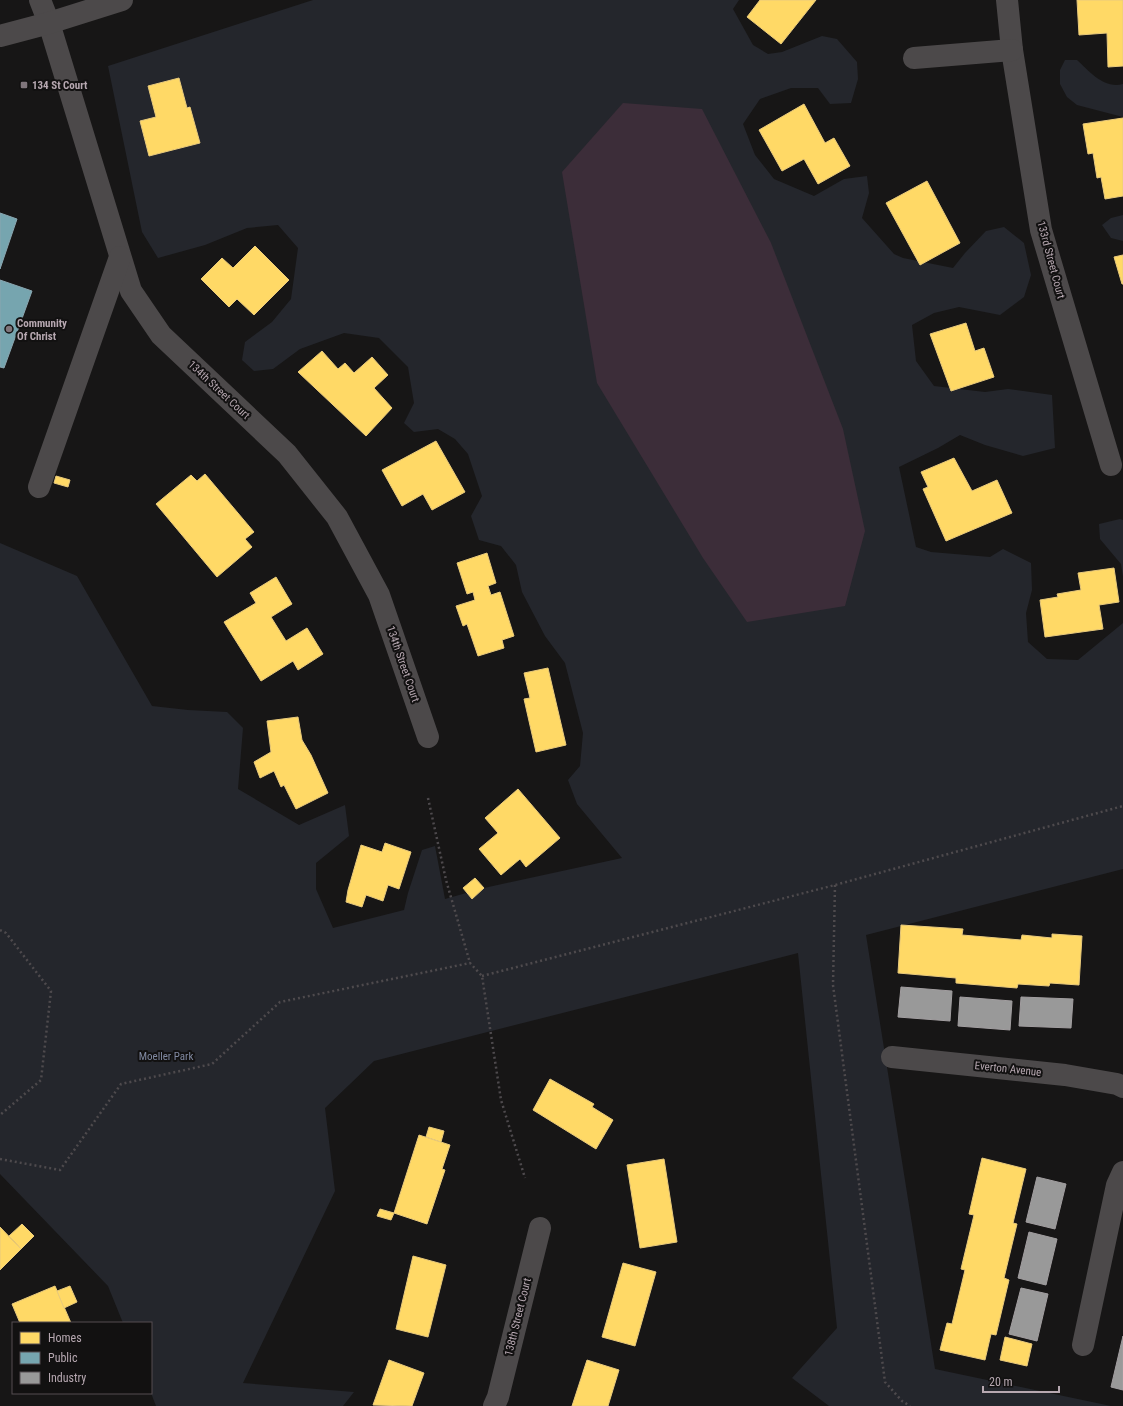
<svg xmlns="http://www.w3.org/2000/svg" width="1123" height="1406" viewBox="0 0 1123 1406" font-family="'Roboto Condensed',sans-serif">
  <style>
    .green { fill: #24262c }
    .water { fill: #3c2d39 }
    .homes { fill: #ffd966; stroke: #e9ca7c }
    .public { fill: #76a5af; stroke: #8aa6b0 }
    .industry { fill: #999; stroke: #a29ea0 }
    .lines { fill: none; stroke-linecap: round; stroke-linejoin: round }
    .path { stroke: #4e4a4d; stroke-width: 2.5; stroke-dasharray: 2 3; stroke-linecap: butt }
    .minor { stroke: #4c494a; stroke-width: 22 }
    .poi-dot { fill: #7f757b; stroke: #121111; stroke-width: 1.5 }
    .labels { text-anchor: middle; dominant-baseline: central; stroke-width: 4; stroke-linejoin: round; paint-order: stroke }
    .poi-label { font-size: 11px; font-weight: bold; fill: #b7a8b1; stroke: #121111; text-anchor: start }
    .street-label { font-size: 11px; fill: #b7a8b1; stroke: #121111 }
    .park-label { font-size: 11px; fill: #8089a1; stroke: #121111 }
  </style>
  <rect width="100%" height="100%" fill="#171616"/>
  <g class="green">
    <polygon points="313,0 739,0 733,9 753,45 768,54 782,52 822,36 837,39 857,62 858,79 851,103 830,104 818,88 791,88 760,99 743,124 755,155 774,179 814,196 844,179 867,176 869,193 862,218 894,254 903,258 953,268 965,253 986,231 1004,227 1024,243 1031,275 1024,297 1000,315 959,307 934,313 912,325 916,361 934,386 985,392 1008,389 1052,395 1055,448 1023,456 985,445 960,435 938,448 899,467 916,547 931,552 990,557 1003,549 1031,563 1032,590 1026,613 1028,642 1047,659 1078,660 1123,623 1123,869 866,935 935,1369 1111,1406 829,1406 792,1378 837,1328 798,953 374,1061 325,1108 335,1191 243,1383 354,1392 343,1406 156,1406 151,1393 151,1323 123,1323 108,1286 0,1174 0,543 77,576 152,706 188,710 227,712 243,728 238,789 299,825 345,805 349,836 316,863 316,889 333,928 404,910 408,893 422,850 435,846 445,899 484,888 622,858 577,804 568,780 580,766 583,733 565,663 545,636 522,592 516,565 501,546 479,540 471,516 482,496 468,454 455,439 438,429 414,432 404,423 414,403 408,367 379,338 344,333 300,349 273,369 254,371 242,360 245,342 272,322 291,299 298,248 278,225 247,228 205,245 158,258 142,232 108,66"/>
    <path d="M1065,60h12c13,12 27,29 46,24v33l-46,-12 -10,-8 -7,-13v-14z"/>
    <polygon points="1123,215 1123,241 1111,238 1102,225 1111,218"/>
    <polygon points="1120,519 1123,520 1123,577 1121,564 1100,539 1099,524"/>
  </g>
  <polygon class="water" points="623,103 702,109 771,243 843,429 865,531 845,606 747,622 703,558 597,383 562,172"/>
  <g class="homes">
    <polygon points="760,0 816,0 781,44 747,17"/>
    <polygon points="1077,0 1123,0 1123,66 1108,67 1107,33 1079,35"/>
    <polygon points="179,78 187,108 190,107 200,143 149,156 140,121 156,117 148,86"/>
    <polygon points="804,104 825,143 834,138 850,166 818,184 804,159 782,171 759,130"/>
    <polygon points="1123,118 1123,196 1105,199 1101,177 1097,178 1093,153 1088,154 1083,124"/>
    <polygon points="927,181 960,243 920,265 886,203"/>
    <polygon points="255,246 289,280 254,315 237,299 229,307 201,279 222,258 233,268"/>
    <polygon points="1123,255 1123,284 1122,284 1114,257"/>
    <polygon points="966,323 975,351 984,348 994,377 951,391 930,334"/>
    <polygon points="322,351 338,369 345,363 354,373 372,357 388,375 374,388 392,408 366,436 298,372"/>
    <polygon points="436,441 465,492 432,510 423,494 402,506 382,470"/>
    <polygon points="954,458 972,491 997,480 1012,513 946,541 923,489 928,487 921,472"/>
    <polygon points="205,474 254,532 245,539 252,547 217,577 156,504 191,475 197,481"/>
    <polygon points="56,476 70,480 68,487 54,483"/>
    <polygon points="487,553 496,583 488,586 491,595 500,592 514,636 502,640 504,648 478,656 467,624 463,626 456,606 475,600 473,592 467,594 457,563"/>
    <polygon points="1114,568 1119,602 1099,605 1103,629 1045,637 1040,600 1058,597 1057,594 1081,590 1078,573"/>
    <polygon points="276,577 292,604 271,617 286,641 307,628 323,654 298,670 293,661 261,681 224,622 256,603 250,593"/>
    <polygon points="548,668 566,745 536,752 524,699 530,698 524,673"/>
    <polygon points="298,717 302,740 311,755 328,793 296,809 284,785 281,787 274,771 260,778 254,762 271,752 267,721"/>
    <polygon points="518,789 560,838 526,867 520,859 501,875 479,849 498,833 485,818"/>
    <polygon points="385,843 411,852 399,889 388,885 383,901 366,895 362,907 346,902 348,890 361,845 382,852"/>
    <polygon points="475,878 484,888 472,899 463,888"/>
    <polygon points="901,925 963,929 962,935 1021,940 1022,935 1052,938 1052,934 1082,936 1079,985 1050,983 1049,986 1018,984 1017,988 956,983 956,978 898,973"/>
    <polygon points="550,1079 594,1104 592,1107 613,1120 596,1149 533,1110"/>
    <polygon points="429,1127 444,1131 441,1142 426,1137"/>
    <polygon points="419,1135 450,1145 442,1169 445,1170 427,1224 394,1213"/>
    <polygon points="982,1158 1026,1169 1013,1223 1017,1224 1004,1278 1009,1280 996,1335 991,1334 985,1360 940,1350 947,1323 952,1324 965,1270 961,1269 974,1215 969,1214"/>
    <polygon points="664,1159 677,1242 640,1248 627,1165"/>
    <polygon points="380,1209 394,1213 391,1220 377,1216"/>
    <polygon points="22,1224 34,1236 21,1249 9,1236"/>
    <polygon points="0,1227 21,1249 0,1270"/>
    <polygon points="413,1256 446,1265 428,1337 396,1329"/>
    <polygon points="623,1263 656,1272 635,1346 602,1337"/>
    <polygon points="55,1286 71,1323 20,1323 12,1304"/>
    <polygon points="70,1286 77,1302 64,1308 57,1291"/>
    <polygon points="1005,1337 1032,1344 1027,1366 1000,1360"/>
    <polygon points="389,1360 424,1373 412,1406 373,1405"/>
    <polygon points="587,1360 619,1370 608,1406 572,1406"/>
  </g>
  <g class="public">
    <polygon points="0,213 17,219 0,269"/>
    <polygon points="0,280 32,291 4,368 0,367"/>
  </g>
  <g class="industry">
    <polygon points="901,987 952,991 950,1021 898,1017"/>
    <polygon points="960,997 1012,1001 1010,1030 958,1026"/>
    <polygon points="1021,997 1073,999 1071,1028 1019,1026"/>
    <polygon points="1037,1177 1066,1184 1055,1229 1026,1222"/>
    <polygon points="1029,1232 1057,1239 1046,1285 1018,1278"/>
    <polygon points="1021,1288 1048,1294 1037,1341 1009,1334"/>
    <polygon points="1123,1336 1123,1390 1111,1387"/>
  </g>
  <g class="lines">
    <g class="path">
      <polyline points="428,798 446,880 470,963"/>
      <polyline points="835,885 833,985 885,1382 902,1401 910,1406"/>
      <polyline points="0,930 6,933 51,991 41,1080 0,1115"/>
      <polyline points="482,976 835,885 1123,806"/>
      <polyline points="0,1159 60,1170 121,1084 212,1064 280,1002 470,963 482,976 501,1100 525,1178"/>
    </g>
    <g class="minor">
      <polyline points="40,0 49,23 131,291 161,335 287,454 337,517 379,595 428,737"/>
      <polyline points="1007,0 1012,50 1041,230 1111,465"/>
      <polyline points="0,36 49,23 122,0"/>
      <polyline points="914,58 1012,50"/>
      <polyline points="39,487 120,257"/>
      <polyline points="892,1057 1065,1075 1117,1084 1123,1087"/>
      <polyline points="1083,1345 1117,1185 1123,1172"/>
      <polyline points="494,1406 498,1397 540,1228"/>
    </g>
  </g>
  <g class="poi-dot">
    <rect x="20" y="81" width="8" height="8" rx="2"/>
    <circle cx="9" cy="329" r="4"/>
  </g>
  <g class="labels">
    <g class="poi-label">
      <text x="32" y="85">134 St Court</text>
      <text x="17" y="323">Community<tspan x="17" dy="13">Of Christ</tspan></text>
    </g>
    <g class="street-label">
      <text transform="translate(1051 260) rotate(75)">133rd Street Court</text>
      <text transform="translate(219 390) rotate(43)">134th Street Court</text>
      <text transform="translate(403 664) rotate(71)">134th Street Court</text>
      <text transform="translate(1008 1069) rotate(6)">Everton Avenue</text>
      <text transform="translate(518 1317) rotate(-76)">138th Street Court</text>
    </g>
    <g class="park-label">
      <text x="166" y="1056">Moeller Park</text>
    </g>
  </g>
  <rect x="12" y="1322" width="140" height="72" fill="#121111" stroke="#544d51"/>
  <rect x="20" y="1332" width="20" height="12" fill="#ffd966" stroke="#544d51"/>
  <text x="48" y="1342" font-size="12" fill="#b7a8b1">Homes</text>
  <rect x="20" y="1352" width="20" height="12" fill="#76a5af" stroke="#544d51"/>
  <text x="48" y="1362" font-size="12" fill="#b7a8b1">Public</text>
  <rect x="20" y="1372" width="20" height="12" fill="#999999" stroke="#544d51"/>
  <text x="48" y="1382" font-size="12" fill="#b7a8b1">Industry</text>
  <path d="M983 1386v6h76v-6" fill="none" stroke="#b7a8b1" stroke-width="2"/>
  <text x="989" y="1386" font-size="12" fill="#b7a8b1" stroke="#121111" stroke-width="3" paint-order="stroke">20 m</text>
</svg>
